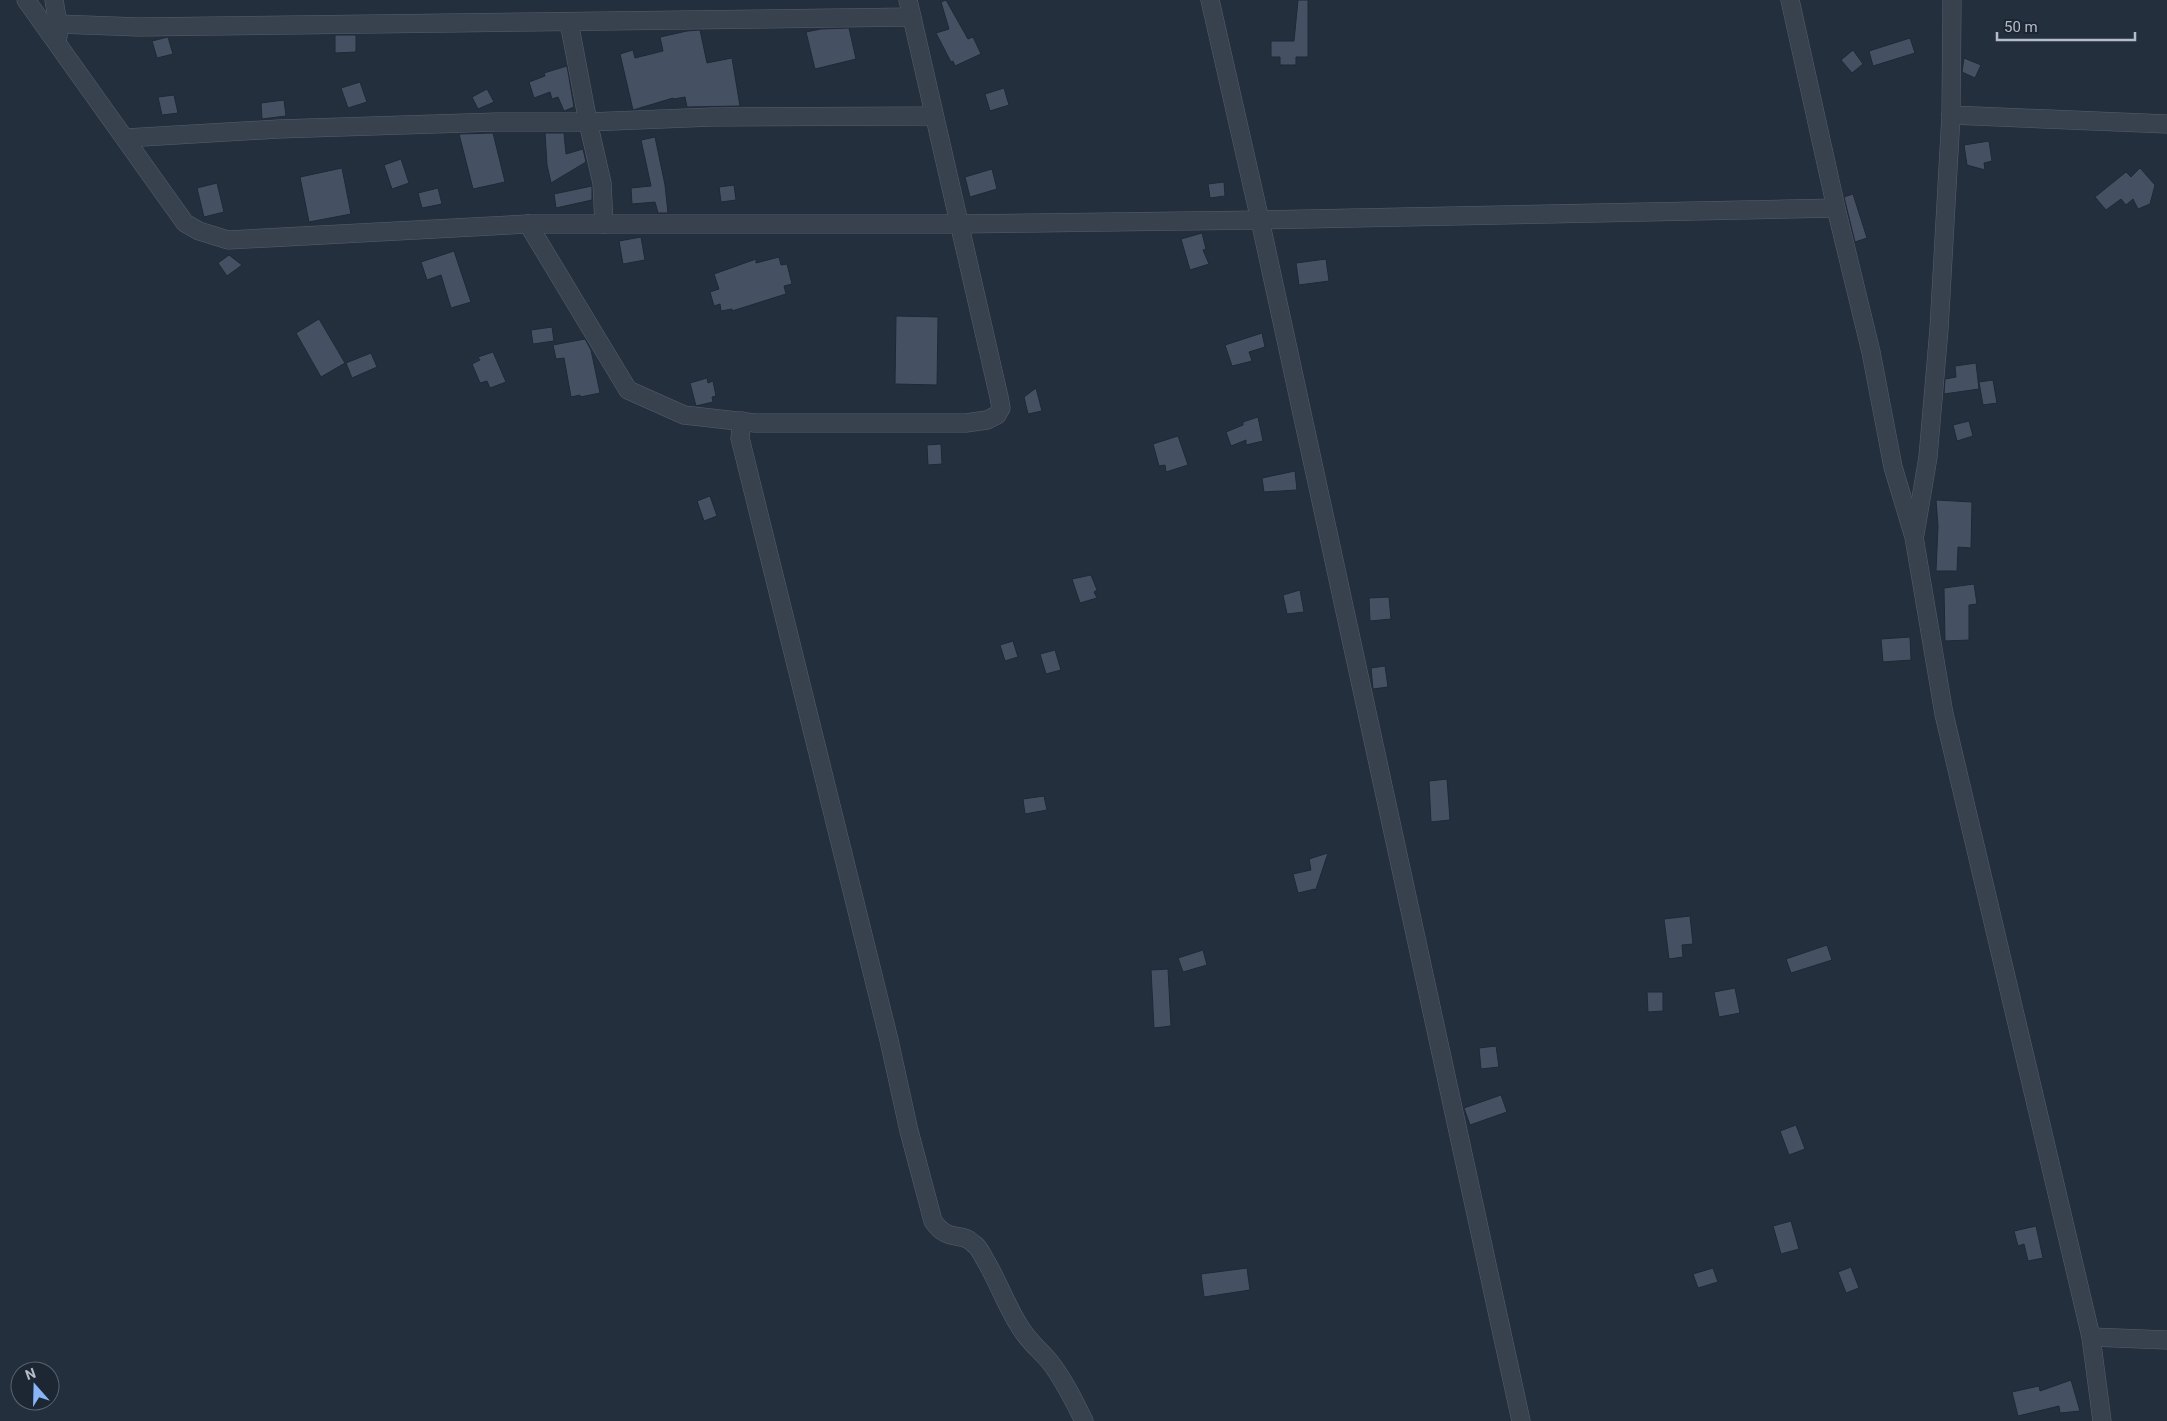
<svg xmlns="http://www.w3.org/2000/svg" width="2167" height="1421" viewBox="0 0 2167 1421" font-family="Roboto,sans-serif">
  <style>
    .building { fill: #455162; stroke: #1f2835 }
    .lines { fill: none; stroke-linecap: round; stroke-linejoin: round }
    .minor-casing { stroke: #565f6c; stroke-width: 19 }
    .minor { stroke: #38414e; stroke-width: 18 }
  </style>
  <rect width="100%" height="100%" fill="#242f3e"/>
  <g class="building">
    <polygon points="946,0 968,39 973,37 981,54 955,66 953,61 951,62 936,33 949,29 941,2"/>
    <polygon points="1298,0 1308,0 1308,57 1296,57 1296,65 1280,65 1280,57 1271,57 1271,41 1294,41"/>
    <polygon points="849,28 856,59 815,69 806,32 821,29"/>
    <polygon points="700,30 707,63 732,58 740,106 687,107 685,97 674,99 673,98 633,110 620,54 633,50 635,58 663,51 660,37 687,31"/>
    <polygon points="335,35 356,35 356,52 335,53"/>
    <polygon points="168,37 173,54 157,58 152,41"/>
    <polygon points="1910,38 1915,53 1873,66 1869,51"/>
    <polygon points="1853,50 1863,64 1852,73 1841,60"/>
    <polygon points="1964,58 1981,65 1975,78 1962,72"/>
    <polygon points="567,66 574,107 564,111 558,97 552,99 550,92 534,98 529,82 545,76 544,73"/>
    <polygon points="360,82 367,102 348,108 341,88"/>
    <polygon points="1004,88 1009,105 990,111 985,94"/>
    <polygon points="487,89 494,102 478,109 472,97"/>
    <polygon points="174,95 178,113 162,115 158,97"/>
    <polygon points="284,100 286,116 262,119 261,103"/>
    <polygon points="493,133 505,182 473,189 459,134"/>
    <polygon points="545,133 564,133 566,154 583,149 586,162 551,183 547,165"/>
    <polygon points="655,137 665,185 668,213 658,213 655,202 632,204 631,188 651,186 641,140"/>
    <polygon points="1989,141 1992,161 1984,163 1985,170 1967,165 1964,145"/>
    <polygon points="401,159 409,183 392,189 384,165"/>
    <polygon points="342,168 351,214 309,222 300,177"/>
    <polygon points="2140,168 2155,185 2150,204 2138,209 2133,199 2126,205 2121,199 2106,210 2095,197 2126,172 2131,177"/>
    <polygon points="992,169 997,189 970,197 965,177"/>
    <polygon points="1224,182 1225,196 1210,198 1208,184"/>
    <polygon points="217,183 224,212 204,217 197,188"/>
    <polygon points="734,185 736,200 721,202 719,187"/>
    <polygon points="592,186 592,200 556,208 554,194"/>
    <polygon points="438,188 442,204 422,208 418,193"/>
    <polygon points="1853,194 1867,238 1855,242 1844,197"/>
    <polygon points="1202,233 1206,249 1203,250 1209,264 1190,270 1181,239"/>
    <polygon points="641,237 645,260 623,264 619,241"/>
    <polygon points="454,251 471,302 451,308 441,275 427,280 421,262"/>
    <polygon points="229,255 242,265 227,276 218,263"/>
    <polygon points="779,257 781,265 787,264 792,284 784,286 786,294 732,311 732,309 721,311 720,304 714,306 710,292 719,289 714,274 756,259 756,263"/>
    <polygon points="1326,259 1329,281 1299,285 1296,263"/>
    <polygon points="896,316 938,317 937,385 895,384"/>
    <polygon points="319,319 345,363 321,377 296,333"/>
    <polygon points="552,327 554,341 533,344 531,330"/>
    <polygon points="1262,333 1265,347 1249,352 1252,361 1232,366 1225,345"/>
    <polygon points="585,339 591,350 600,393 580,397 580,395 571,397 564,358 556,359 553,345"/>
    <polygon points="493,352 506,382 490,388 487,381 480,383 472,364 480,360 478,357"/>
    <polygon points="371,353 377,367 352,378 346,363"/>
    <polygon points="1976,363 1979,389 1944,394 1945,379 1956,377 1955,366"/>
    <polygon points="707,378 708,383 713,381 716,396 712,397 713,402 696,406 690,383"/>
    <polygon points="1993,380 1997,403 1983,405 1979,382"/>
    <polygon points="1036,388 1042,411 1028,414 1024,397"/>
    <polygon points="1258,417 1263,441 1246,445 1246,440 1231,446 1226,432 1243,425 1243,422"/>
    <polygon points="1969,421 1973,436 1957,441 1953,425"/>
    <polygon points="1178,436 1188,465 1166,472 1165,465 1159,466 1153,444"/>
    <polygon points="941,444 942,464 928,465 927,445"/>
    <polygon points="1295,471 1297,490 1264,492 1262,478"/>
    <polygon points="710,496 717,516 704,521 697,501"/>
    <polygon points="1936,500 1972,502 1971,548 1958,547 1957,571 1936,571 1938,526"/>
    <polygon points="1091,575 1097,590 1094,592 1097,598 1080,603 1072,579"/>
    <polygon points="1974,584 1977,604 1969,605 1969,640 1945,641 1944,588"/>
    <polygon points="1300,590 1304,612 1287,614 1283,595"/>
    <polygon points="1389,597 1391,619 1370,621 1369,598"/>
    <polygon points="1910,637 1911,660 1883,662 1881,639"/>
    <polygon points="1013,641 1018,657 1005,661 1000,645"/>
    <polygon points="1055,650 1061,670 1046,674 1040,654"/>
    <polygon points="1385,666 1388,687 1373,689 1371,668"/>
    <polygon points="1447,779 1450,820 1431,822 1429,781"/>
    <polygon points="1044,796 1047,810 1025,814 1023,799"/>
    <polygon points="1328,853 1315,892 1315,889 1298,893 1293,874 1311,870 1309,859"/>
    <polygon points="1690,916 1693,944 1682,945 1683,957 1669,959 1664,919"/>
    <polygon points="1827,945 1832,960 1791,973 1786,959"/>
    <polygon points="1203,950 1207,965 1183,972 1178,958"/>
    <polygon points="1168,969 1171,1026 1154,1028 1151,970"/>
    <polygon points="1735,988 1740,1013 1719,1017 1714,992"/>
    <polygon points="1647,992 1663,992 1663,1011 1648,1012"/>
    <polygon points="1496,1046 1499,1067 1481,1069 1479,1048"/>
    <polygon points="1501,1095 1507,1112 1470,1125 1464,1108"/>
    <polygon points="1796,1125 1805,1149 1789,1155 1780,1131"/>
    <polygon points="1791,1221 1799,1249 1781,1254 1773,1226"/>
    <polygon points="2036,1226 2043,1258 2028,1261 2024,1244 2018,1246 2014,1231"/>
    <polygon points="1851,1267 1859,1288 1846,1293 1838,1272"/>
    <polygon points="1247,1268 1250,1290 1204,1297 1201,1274"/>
    <polygon points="1713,1268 1718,1282 1698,1288 1693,1274"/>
    <polygon points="2071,1380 2080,1411 2060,1413 2059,1406 2018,1416 2012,1392 2039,1386 2040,1391"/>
  </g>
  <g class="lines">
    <g class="minor-casing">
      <g id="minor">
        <polyline points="26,0 185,223 199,231 228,240 528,224 959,224 1260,220 1836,208"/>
        <polyline points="54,0 58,24 58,37"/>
        <polyline points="1210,0 1260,220 1521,1421"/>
        <polyline points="1790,0 1836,208 1871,352 1893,467 1914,537 1944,714 2091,1337 2102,1421"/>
        <polyline points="569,22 588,122 602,183 604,224"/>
        <polyline points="58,24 139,27 912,17"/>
        <polyline points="1951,115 2167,124"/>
        <polyline points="126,138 279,129 497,122 588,122 712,117 934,116"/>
        <polyline points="528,224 628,390 684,415 755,423 966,423 987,420 997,415 1001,408 999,397 908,0"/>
        <path d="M742,421l-2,17 149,602 20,91 24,90c16,23 27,9 41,23 6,4 9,13 13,19 12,21 20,44 33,64 8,14 20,23 30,35 14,18 24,39 34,59"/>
        <polyline points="1915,534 1928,457 1939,329 1951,115 1952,0"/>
        <polyline points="2091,1337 2167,1340"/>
      </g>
    </g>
    <use href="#minor" class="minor"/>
  </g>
  <g transform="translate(35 1386) rotate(340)"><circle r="24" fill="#1d2633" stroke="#59626f"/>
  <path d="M0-4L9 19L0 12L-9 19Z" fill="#8ab4f8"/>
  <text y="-8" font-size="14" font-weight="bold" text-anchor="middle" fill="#b4bcc9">N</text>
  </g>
  <path d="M1997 32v8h138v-8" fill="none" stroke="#b4bcc9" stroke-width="2.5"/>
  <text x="2004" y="32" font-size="15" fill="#b4bcc9" stroke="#1d2633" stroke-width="4" paint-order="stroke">50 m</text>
</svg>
